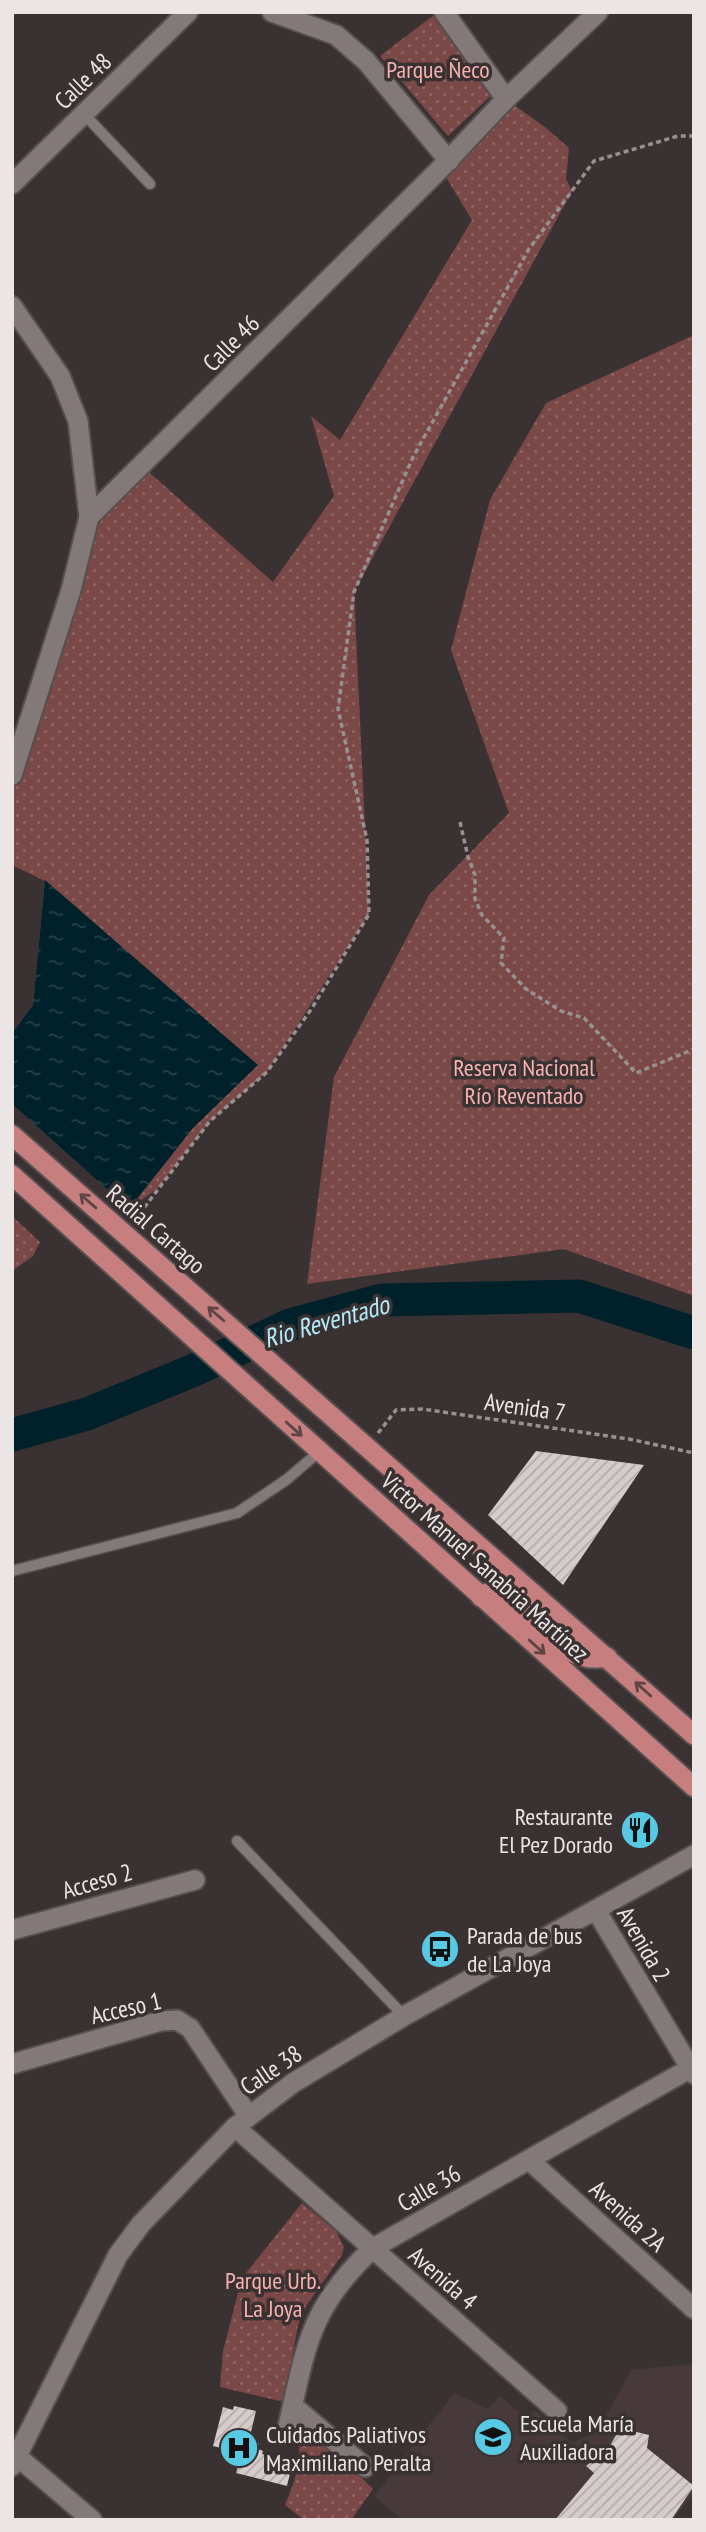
<svg xmlns="http://www.w3.org/2000/svg" width="706" height="2532" viewBox="0 0 706 2532" font-family="'PT Sans Narrow',sans-serif">
  <style>
    .built { fill: #483a3a }
    .park { fill: url(#park-dots) }
    .water { fill: url(#water-ripples) }
    .lines { fill: none; stroke-linecap: round; stroke-linejoin: round }
    .river { stroke: #002129; stroke-width: 33 }
    .building { fill: url(#building-hatch) }
    .service-casing { stroke: #564f4f; stroke-width: 13 }
    .minor-casing { stroke: #564f4f; stroke-width: 23 }
    .primary-casing { stroke: #564f4f; stroke-width: 23 }
    .path { stroke: #989191; stroke-width: 3.5; stroke-dasharray: 5 3.5; stroke-linecap: butt }
    .service { stroke: #827978; stroke-width: 10 }
    .minor { stroke: #827978; stroke-width: 19 }
    .primary { stroke: #c67e7f; stroke-width: 19 }
    .oneway { stroke: #5d4545 }
    .labels { text-anchor: middle; dominant-baseline: central; stroke-width: 7; stroke-linejoin: round; paint-order: stroke }
    .park-label { font-size: 24px; fill: #f7b2b1; stroke: #3a3232 }
    .street-label { font-size: 24px; fill: #ebe5e5; stroke: #3a3232 }
    .poi-label { font-size: 24px; fill: #ebe5e5; stroke: #3a3232; text-anchor: start }
    .water-label { font-size: 26px; font-style: italic; fill: #b3ecfb; stroke: #3a3232 }
  </style>
  <defs>
    <pattern id="park-dots" width="8" height="8" patternUnits="userSpaceOnUse" patternTransform="scale(1.75)"><rect width="8" height="8" fill="#7b4848"/><path d="M2 2h.1M6 6h.1" fill="none" stroke="#8e6262" stroke-width="1.8" stroke-linecap="round"/></pattern>
    <pattern id="water-ripples" width="26" height="14" patternUnits="userSpaceOnUse" patternTransform="scale(1.75)"><rect width="26" height="14" fill="#002129"/><path d="M2 4q2-2 4 0t4 0M15 11q2-2 4 0t4 0" fill="none" stroke="#254148"/></pattern>
    <pattern id="building-hatch" width="6" height="6" patternUnits="userSpaceOnUse" patternTransform="scale(1.75)"><rect width="6" height="6" fill="#d6cccb"/><path d="M-1 1l2-2M0 6l6-6M5 7l2-2" fill="none" stroke="#b2aaaa"/></pattern>
  </defs>
  <rect width="100%" height="100%" fill="#3a3232"/>
  <polygon class="built" points="694,2364 694,2493 673,2520 403,2520 374,2496 454,2393 488,2409 500,2396 520,2413 535,2411 572,2443 598,2431 631,2370"/>
  <g class="park">
    <polygon points="438,12 499,88 448,136 380,56"/>
    <polygon points="506,99 546,128 569,148 566,179 572,191 354,592 369,914 267,1072 210,1121 158,1188 129,1209 12,1104 12,1033 33,1005 45,881 12,865 12,775 89,517 142,466 273,582 334,496 311,416 340,440 472,220 441,169"/>
    <polygon points="694,335 694,1296 564,1249 307,1284 334,1077 429,895 509,813 451,650 490,500 546,403"/>
    <polygon points="12,1216 40,1242 33,1256 12,1271"/>
    <polygon points="302,2203 336,2231 344,2247 342,2255 306,2306 298,2325 284,2402 220,2387 223,2351 242,2278"/>
    <path d="M308,2436c28,9 45,34 65,53l-22,31h-47l-19,-15c9,-22 16,-40 14,-65z"/>
  </g>
  <polygon class="water" points="45,880 258,1065 193,1128 129,1209 12,1104 12,1033 33,1005"/>
  <g class="lines">
    <polyline class="river" points="12,1435 87,1414 192,1371 290,1325 382,1300 579,1296 694,1333"/>
  </g>
  <g class="building">
    <polygon points="536,1451 644,1465 563,1585 488,1515"/>
    <polygon points="234,2406 256,2411 249,2440 259,2443 258,2449 263,2451 262,2454 293,2461 287,2486 236,2473 242,2453 213,2446 223,2407 233,2410"/>
    <polygon points="620,2428 649,2435 647,2448 694,2486 671,2520 555,2520 594,2473 586,2466 607,2451"/>
  </g>
  <g class="lines">
    <g class="service-casing">
      <g id="service">
        <polyline points="84,114 150,184"/>
        <polyline points="12,1571 237,1513 286,1480 319,1452"/>
        <polyline points="237,1841 404,2016"/>
      </g>
    </g>
    <g class="minor-casing">
      <g id="minor">
        <polyline points="272,12 336,35 366,61 449,161"/>
        <polyline points="444,12 506,99"/>
        <polyline points="12,184 188,12"/>
        <polyline points="12,306 60,376 78,421 89,517"/>
        <polyline points="12,775 71,590 89,517 440,169 506,99 598,12"/>
        <polyline points="596,1910 694,2074"/>
        <polyline points="12,1930 195,1880"/>
        <polyline points="12,2064 161,2021 177,2020 190,2028 248,2115"/>
        <polyline points="235,2127 557,2411"/>
        <polyline points="529,2160 694,2309"/>
        <polyline points="293,2406 365,2467"/>
        <path d="M287,2430c19,-81 20,-120 86,-182l316,-179"/>
        <polyline points="18,2457 92,2520"/>
        <polyline points="12,2466 118,2255 141,2224 235,2127 293,2083 404,2016 694,1855"/>
      </g>
    </g>
    <g class="primary-casing">
      <g id="primary">
        <polyline points="12,1135 694,1735"/>
        <polyline points="12,1175 694,1787"/>
        <path d="M481,1597l8,-5c43,13 68,76 118,65"/>
      </g>
    </g>
    <g class="path">
      <polyline points="460,822 468,857 475,875 475,899 482,915 504,938 501,963 526,989 561,1011 584,1018 636,1073 694,1049"/>
      <polyline points="134,1221 210,1121 267,1072 312,1008 369,914 367,840 338,709 354,592 413,457 529,249 594,161 678,136 694,136"/>
      <polyline points="378,1433 396,1410 422,1409 629,1439 694,1453"/>
    </g>
    <use href="#service" class="service"/>
    <use href="#minor" class="minor"/>
    <use href="#primary" class="primary"/>
  </g>
  <defs><path id="oneway-shaft" d="M-6 0H5M1.5-3L5.5 0L1.5 3" fill="none" stroke-width="1.6" stroke-linecap="round" stroke-linejoin="round" transform="scale(1.75)"/></defs>
  <g class="oneway">
    <use href="#oneway-shaft" transform="translate(88 1201) rotate(-139)"/>
    <use href="#oneway-shaft" transform="translate(216 1314) rotate(-139)"/>
    <use href="#oneway-shaft" transform="translate(294 1429) rotate(42)"/>
    <use href="#oneway-shaft" transform="translate(537 1647) rotate(42)"/>
    <use href="#oneway-shaft" transform="translate(643 1689) rotate(-138)"/>
  </g>
  <defs>
    <g id="restaurant-disc" transform="scale(2.0125)"><circle r="9.5" fill="#57c9e3" stroke="#3a3232"/><path d="M-5-6h1v4h1v-4h1v4h1v-4h1v5L-1.5 .5V6h-2V.5L-5-1ZM5-6V6H3V1.5H1.5Q1.5-4 5-6Z" fill="#111"/></g>
    <g id="bus-disc" transform="scale(2.0125)"><circle r="9.5" fill="#57c9e3" stroke="#3a3232"/><path d="M-5-6H5V4H4V6H2V4H-2V6H-4V4H-5ZM-3.5-4V0h7V-4ZM-3.5 1.2v1.5H-2V1.2ZM2 1.2v1.5H3.5V1.2Z" fill="#111"/></g>
    <g id="school-disc" transform="scale(2.0125)"><circle r="9.5" fill="#57c9e3" stroke="#3a3232"/><path d="M0-5L7-2L0 1L-7-2ZM-4 1L0 2.5L4 1V4Q0 6-4 4Z" fill="#111"/></g>
    <g id="hospital-disc" transform="scale(2.0125)"><circle r="9.5" fill="#57c9e3" stroke="#3a3232"/><path d="M-5-5h3v3.5h4V-5h3V5h-3V1.5h-4V5h-3Z" fill="#111"/></g>
  </defs>
  <g fill-rule="evenodd">
    <use href="#restaurant-disc" x="640" y="1830"/>
    <use href="#bus-disc" x="440" y="1949"/>
    <use href="#school-disc" x="493" y="2437"/>
    <use href="#hospital-disc" x="239" y="2448"/>
  </g>
  <g class="labels">
    <g class="park-label">
      <text x="438" y="69">Parque Ñeco</text>
      <text x="524" y="1067">Reserva Nacional<tspan x="524" dy="28">Río Reventado</tspan></text>
      <text x="273" y="2280">Parque Urb.<tspan x="273" dy="28">La Joya</tspan></text>
    </g>
    <g class="street-label">
      <text transform="translate(83 81) rotate(-44)">Calle 48</text>
      <text transform="translate(231 343) rotate(-45)">Calle 46</text>
      <text transform="translate(156 1229) rotate(41)">Radial Cartago</text>
      <text transform="translate(525 1407) rotate(8)">Avenida 7</text>
      <text transform="translate(485 1567) rotate(42)">Victor Manuel Sanabria Martínez</text>
      <text transform="translate(97 1881) rotate(-16)">Acceso 2</text>
      <text transform="translate(644 1944) rotate(60)">Avenida 2</text>
      <text transform="translate(126 2008) rotate(-13)">Acceso 1</text>
      <text transform="translate(271 2070) rotate(-34)">Calle 38</text>
      <text transform="translate(429 2188) rotate(-30)">Calle 36</text>
      <text transform="translate(628 2216) rotate(42)">Avenida 2A</text>
      <text transform="translate(443 2278) rotate(41)">Avenida 4</text>
    </g>
    <g class="poi-label">
      <text x="613" y="1816" text-anchor="end">Restaurante<tspan x="613" dy="28">El Pez Dorado</tspan></text>
      <text x="467" y="1935">Parada de bus<tspan x="467" dy="28">de La Joya</tspan></text>
      <text x="520" y="2423">Escuela María<tspan x="520" dy="28">Auxiliadora</tspan></text>
      <text x="266" y="2434">Cuidados Paliativos<tspan x="266" dy="28">Maximiliano Peralta</tspan></text>
    </g>
    <g class="water-label">
      <text transform="translate(326 1321) rotate(-16)">Rio Reventado</text>
    </g>
  </g>
  <rect width="706" height="2532" fill="none" stroke="#ebe5e5" stroke-width="28"/>
</svg>
